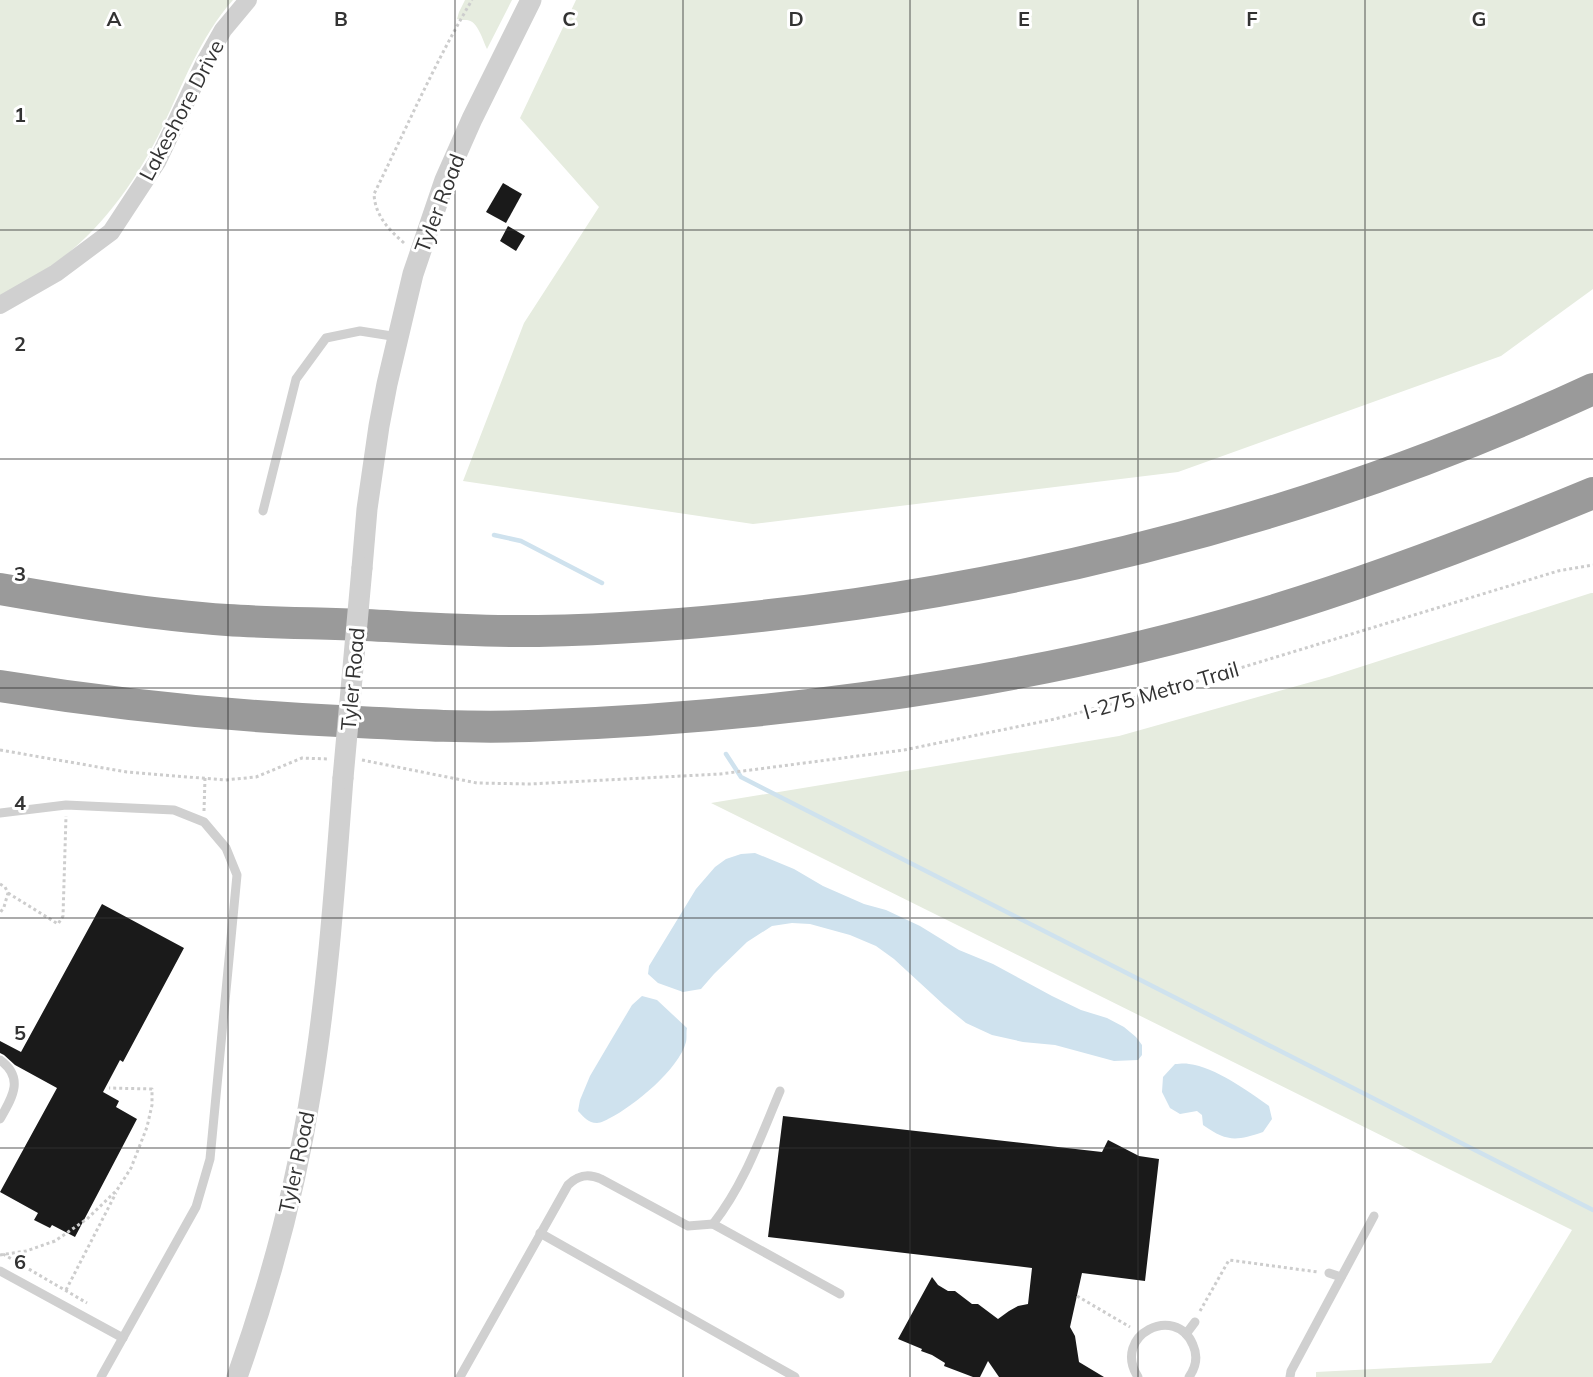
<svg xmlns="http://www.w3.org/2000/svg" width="1593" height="1377" viewBox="0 0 1593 1377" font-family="Mulish,sans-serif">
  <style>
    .green { fill: #e6ecdf }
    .water { fill: #cfe2ee }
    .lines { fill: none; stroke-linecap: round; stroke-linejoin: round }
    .stream { stroke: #cfe2ee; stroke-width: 4.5 }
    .building { fill: #1a1a1a }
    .path { stroke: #cdcdcd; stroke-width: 3; stroke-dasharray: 3 3; stroke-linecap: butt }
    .service { stroke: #d0d0d0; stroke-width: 9 }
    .minor { stroke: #d0d0d0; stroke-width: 18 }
    .tertiary { stroke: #d0d0d0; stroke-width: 21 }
    .motorway { stroke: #9a9a9a; stroke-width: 32 }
    .tertiary-bridge { stroke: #d0d0d0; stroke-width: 21 }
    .grid { fill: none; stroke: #333; stroke-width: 1.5; stroke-opacity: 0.55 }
    .labels { text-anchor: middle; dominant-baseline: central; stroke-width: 6; stroke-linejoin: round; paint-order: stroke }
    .street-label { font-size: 21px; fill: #333; stroke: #fff }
    .grid-label { font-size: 20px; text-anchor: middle; font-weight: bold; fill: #333; stroke: #fff; stroke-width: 6; stroke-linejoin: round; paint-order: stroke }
  </style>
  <rect width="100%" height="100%" fill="#fff"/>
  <g class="green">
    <path d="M0,0h233c-33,37 -50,84 -71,128 -26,54 -64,107 -115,141 -15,10 -31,19 -47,28z"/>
    <path d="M465,0h47l-25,49c-4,-8 -9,-28 -20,-29 -4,0 -7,0 -10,-1l2,-7z"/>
    <polygon points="576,0 1593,0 1593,289 1501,356 1178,472 753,524 463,481 524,323 599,207 520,118"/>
    <polygon points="1591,593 1593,593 1593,1377 1316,1377 1316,1372 1491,1363 1572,1230 711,803 1119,736 1329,677"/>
  </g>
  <g class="water">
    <polygon points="755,853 794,869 823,886 864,904 886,910 920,926 959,950 993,964 1052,996 1081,1010 1107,1018 1124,1027 1136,1037 1142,1045 1142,1055 1138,1060 1114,1061 1055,1045 1023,1042 992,1035 966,1023 944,1005 894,959 876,946 850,935 810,924 792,923 772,926 747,942 714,974 701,989 683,992 658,983 648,974 649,966 696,889 715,867 726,859 741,854"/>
    <path d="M642,996l15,4 30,28c-1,4 0,10 -1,14 -7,27 -52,64 -76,76 -4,2 -9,5 -13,5 -9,0 -13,-6 -19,-12l2,-11 10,-24 20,-34 22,-37z"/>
    <path d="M1175,1064c4,0 9,-1 14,0 26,3 59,27 80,42l3,13 -9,13c-27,9 -36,10 -60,-7l-1,-10 -5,-4 -17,3 -10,-6 -8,-16 1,-15z"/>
  </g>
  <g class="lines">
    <g class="stream">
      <polyline points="494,535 521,541 602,583"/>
      <polyline points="726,754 741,777 1593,1210"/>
    </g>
  </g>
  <g class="building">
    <polygon points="503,183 522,194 506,223 486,212"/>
    <polygon points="508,226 525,236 516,251 500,241"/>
    <polygon points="102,904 184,948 123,1062 120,1060 103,1092 119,1101 116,1107 137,1119 75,1237 52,1225 50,1228 34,1220 38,1213 0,1192 57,1088 15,1065 4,1055 0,1053 0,1041 21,1052"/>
    <polygon points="783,1116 1102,1152 1108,1140 1139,1156 1159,1159 1145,1281 1082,1273 1070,1327 1075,1336 1079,1362 1104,1377 999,1377 988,1361 980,1377 973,1377 944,1366 945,1363 932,1355 921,1351 922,1349 898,1339 932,1277 938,1285 948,1291 955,1291 972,1304 978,1304 998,1319 1009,1311 1018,1306 1028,1304 1032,1268 768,1237"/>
  </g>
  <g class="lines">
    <g class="path">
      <path d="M404,243c-16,-14 -29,-28 -30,-49 32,-65 61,-132 98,-194"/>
      <polyline points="0,750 127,772 225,780 256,777 302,758 328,759"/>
      <polyline points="362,760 477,783 530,784 720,774 904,750 1055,719 1194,682 1558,571 1593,565"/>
      <polyline points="204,811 205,778"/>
      <polyline points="0,884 5,887 8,893 4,907 0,913"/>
      <polyline points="8,893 58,924 63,916 66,816"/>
      <polyline points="3,1254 87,1303"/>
      <polyline points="0,1255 26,1251 55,1241 87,1219 117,1190 131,1168 147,1127 152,1105 152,1089 109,1088"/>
      <polyline points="66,1290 116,1193"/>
      <polyline points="1077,1296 1130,1327"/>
      <polyline points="1200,1311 1229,1260 1318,1272"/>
    </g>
    <g class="service">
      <polyline points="263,511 296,379 326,338 360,331 398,337"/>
      <polyline points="0,813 66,805 174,810 204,822 226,848 237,875 210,1159 196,1207 101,1377"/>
      <path d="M0,1060c25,18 12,38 0,59"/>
      <path d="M713,1224c31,-39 48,-88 67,-133"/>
      <polyline points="540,1233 795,1377"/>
      <polyline points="0,1271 123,1338"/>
      <polyline points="1329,1273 1341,1277"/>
      <polyline points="1186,1334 1195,1322"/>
      <path d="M460,1377l108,-192c10,-10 20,-12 33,-6l87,47 25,-2 127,70"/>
      <path d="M1138,1377c-27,-42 38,-74 55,-32 5,11 3,22 -4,32"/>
      <polyline points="1290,1377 1291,1371 1374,1216"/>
    </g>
    <polyline class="minor" points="0,305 56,273 111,232 157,162 205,62 223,30 248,0"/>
    <g class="tertiary">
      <polyline points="362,568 367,509 379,426 387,384 413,274 445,180 472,119 531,0"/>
      <path d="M237,1377c33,-93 59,-189 74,-286 17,-104 24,-208 32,-313"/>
    </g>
    <g class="motorway">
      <path d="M0,589c75,13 152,26 227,31 46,3 93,3 139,5 58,3 115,7 172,6 107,-2 213,-12 318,-27 254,-37 504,-107 737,-215"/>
      <path d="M0,686c118,19 238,31 358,36 57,3 114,6 171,4 112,-4 223,-13 334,-28 133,-18 264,-44 392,-82 115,-34 227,-77 338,-123"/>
    </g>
    <polyline class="tertiary-bridge" points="343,778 362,568"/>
  </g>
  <path class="grid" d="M228,0v1377M455,0v1377M683,0v1377M910,0v1377M1138,0v1377M1365,0v1377M0,230h1593M0,459h1593M0,688h1593M0,918h1593M0,1148h1593"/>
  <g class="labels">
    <g class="street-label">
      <text transform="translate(181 110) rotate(-62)">Lakeshore Drive</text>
      <text transform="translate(439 203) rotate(-69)">Tyler Road</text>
      <text transform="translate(352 679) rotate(-85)">Tyler Road</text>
      <text transform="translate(1161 690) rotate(-16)">I-275 Metro Trail</text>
      <text transform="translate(296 1162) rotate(-78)">Tyler Road</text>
    </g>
  </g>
  <g class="grid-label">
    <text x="114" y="26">A</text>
    <text x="341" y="26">B</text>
    <text x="569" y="26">C</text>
    <text x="796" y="26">D</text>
    <text x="1024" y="26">E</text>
    <text x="1252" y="26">F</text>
    <text x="1479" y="26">G</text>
    <text x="20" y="122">1</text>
    <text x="20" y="351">2</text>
    <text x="20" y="581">3</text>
    <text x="20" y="810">4</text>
    <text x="20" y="1040">5</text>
    <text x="20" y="1269">6</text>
  </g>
</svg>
